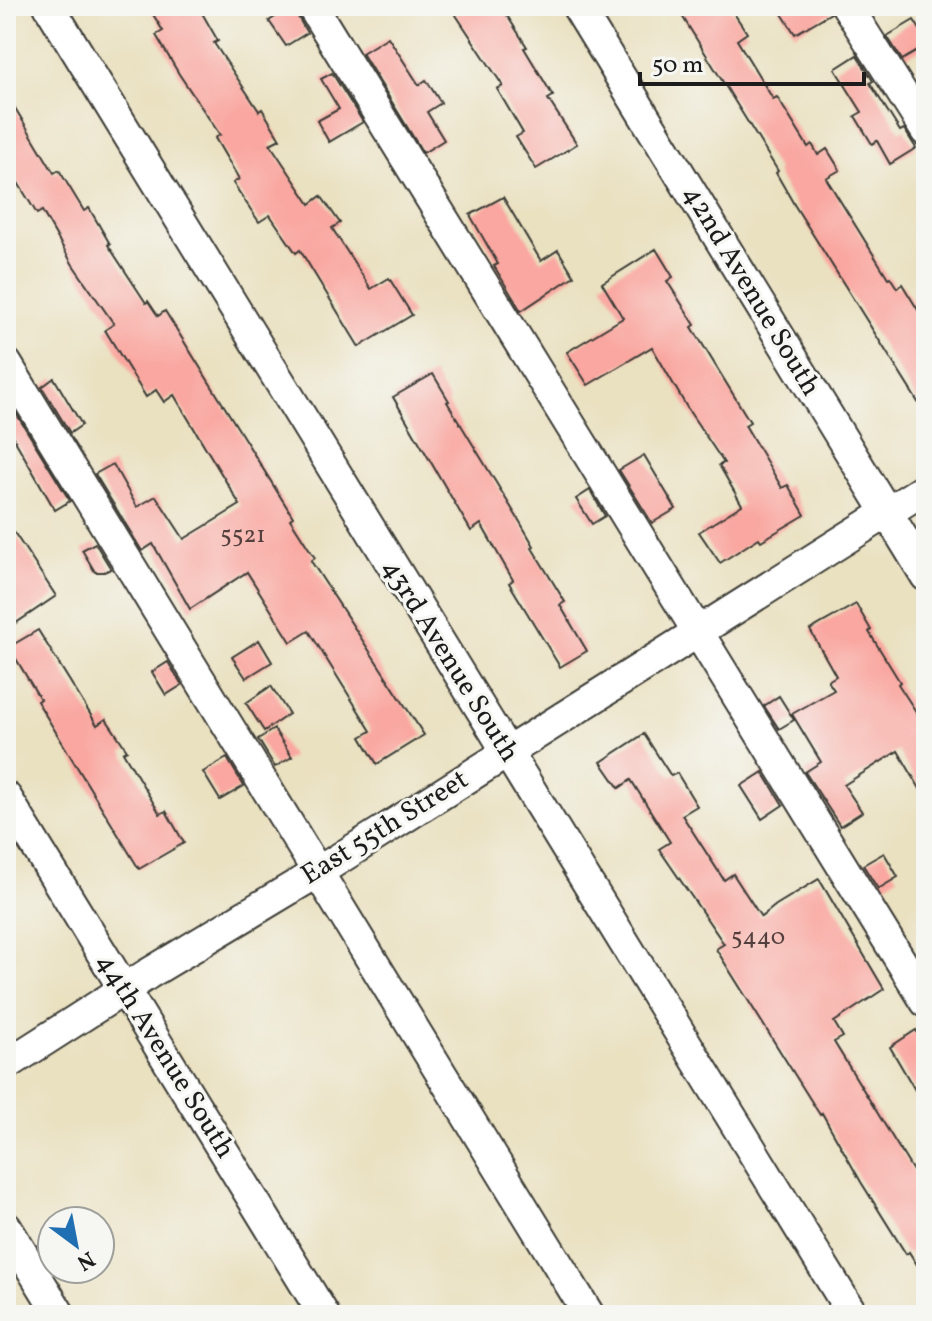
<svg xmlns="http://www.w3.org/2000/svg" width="932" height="1321" viewBox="0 0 932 1321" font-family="Vollkorn,serif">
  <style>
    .building { fill: #f9a7a0 }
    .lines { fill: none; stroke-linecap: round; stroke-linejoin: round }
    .minor-casing { stroke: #3b3a35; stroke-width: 34 }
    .minor { stroke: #fff; stroke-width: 30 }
    .labels { text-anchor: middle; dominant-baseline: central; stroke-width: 6; stroke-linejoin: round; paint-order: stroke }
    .number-label { font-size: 24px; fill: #533f3d }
    .street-label { font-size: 28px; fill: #1c1c1c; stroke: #f6f6f2 }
  </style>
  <rect width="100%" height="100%" fill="#f6f6f2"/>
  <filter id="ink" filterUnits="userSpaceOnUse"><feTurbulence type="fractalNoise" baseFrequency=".0125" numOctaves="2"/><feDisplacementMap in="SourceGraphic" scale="16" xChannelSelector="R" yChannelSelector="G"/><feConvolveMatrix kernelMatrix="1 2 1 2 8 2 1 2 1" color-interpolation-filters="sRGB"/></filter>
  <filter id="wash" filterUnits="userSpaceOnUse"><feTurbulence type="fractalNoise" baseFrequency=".006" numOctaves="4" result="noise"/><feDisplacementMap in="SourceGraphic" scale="32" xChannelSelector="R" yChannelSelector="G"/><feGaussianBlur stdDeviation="1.8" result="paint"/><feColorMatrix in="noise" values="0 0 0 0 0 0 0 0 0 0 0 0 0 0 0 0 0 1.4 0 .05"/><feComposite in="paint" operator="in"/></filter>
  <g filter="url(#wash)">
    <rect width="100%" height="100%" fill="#eae1c1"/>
    <g id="blocks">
      <g class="building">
        <polygon points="148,6 198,6 218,41 214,43 259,111 262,109 280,139 270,144 310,204 321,196 340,223 332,228 371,289 389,278 412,315 359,347 300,250 296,253 270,215 259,222 233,183 239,179 215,138 220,135 179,74 156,35 163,31"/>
        <polygon points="292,6 307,33 286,46 269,21"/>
        <polygon points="450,6 501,6 527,47 524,48 553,96 548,99 577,144 536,169 516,137 523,133 497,89 503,86"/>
        <polygon points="676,6 729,6 747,33 737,40 773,99 777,97 808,147 812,144 818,155 827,149 840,170 826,178 888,278 890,277 897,288 902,284 926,323 926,415 795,206 776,173 778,171"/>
        <polygon points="777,6 829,6 831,13 795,34"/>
        <polygon points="914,20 926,39 926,46 902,60 887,36"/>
        <polygon points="388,37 419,85 426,80 441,103 427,112 444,140 423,153 362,53"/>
        <polygon points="857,55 873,81 870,83 900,131 904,129 916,148 890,164 877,141 872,144 855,116 862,112 835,69"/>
        <polygon points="332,73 363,122 329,142 317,121 339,109 321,79"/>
        <polygon points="6,93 54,173 59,170 84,211 89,208 110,244 108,245 146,303 148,301 158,316 165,311 293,517 290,519 315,558 311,561 424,735 377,764 361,737 371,731 309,631 291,642 247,572 190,609 153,544 142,551 95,474 113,464 137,507 156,496 184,539 240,505 174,395 164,402 156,390 146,397 105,330 114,324 73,265 42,211 37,214 6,163"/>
        <polygon points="503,197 541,261 558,250 574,276 521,311 494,266 498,264 470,215"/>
        <polygon points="656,249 673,277 667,281 695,325 692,327 750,422 745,425 782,488 788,485 805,515 761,541 759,538 720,563 699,532 742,505 719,465 724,463 689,411 652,347 588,385 567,352 623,318 602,283"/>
        <polygon points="433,374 449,401 447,402 520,522 534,546 532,548 565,602 560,605 587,651 560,667 509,583 513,580 481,524 471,531 393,397"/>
        <polygon points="54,378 82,425 70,433 42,387"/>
        <polygon points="6,397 70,501 55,510 6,425"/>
        <polygon points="644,455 676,509 652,523 619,470"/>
        <polygon points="590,490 605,516 592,524 576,499"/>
        <polygon points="6,520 56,596 16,623 6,608"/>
        <polygon points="95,543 111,569 104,572 95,572 82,550"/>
        <polygon points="856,604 871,630 869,632 900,682 898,684 926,727 926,799 898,751 844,785 862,812 840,826 805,772 821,762 792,714 834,690 828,681 836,676 810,630"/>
        <polygon points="38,630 97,725 106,719 127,750 123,752 160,814 166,811 184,843 139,869 37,701 40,699 9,647"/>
        <polygon points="259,640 272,662 246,678 232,657"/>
        <polygon points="168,662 182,685 166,695 152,672"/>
        <polygon points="271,686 289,714 264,731 246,703"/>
        <polygon points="779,696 794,720 779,729 764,706"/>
        <polygon points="274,729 292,757 275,767 258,739"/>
        <polygon points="644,734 671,776 677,773 697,806 682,815 724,880 733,874 761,917 776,905 819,879 884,989 834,1022 843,1037 834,1042 926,1192 926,1279 909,1252 906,1254 861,1182 822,1113 820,1115 716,949 724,944 659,849 670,842 631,780 619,788 601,762"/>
        <polygon points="227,758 244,786 220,800 203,772"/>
        <polygon points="763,772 783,805 762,819 741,786"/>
        <polygon points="884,853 898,877 878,889 863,865"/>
        <polygon points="916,1030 926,1047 926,1109 890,1047"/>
      </g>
    </g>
  </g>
  <g filter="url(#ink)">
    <use href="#blocks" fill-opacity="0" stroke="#3b3a35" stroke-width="2"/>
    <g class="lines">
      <g class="minor-casing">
        <g id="minor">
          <polyline points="49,6 853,1315"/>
          <polyline points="312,6 926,1002"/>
          <polyline points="577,6 926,576"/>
          <polyline points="847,6 926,131"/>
          <polyline points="6,363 589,1315"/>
          <polyline points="6,797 324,1315"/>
          <polyline points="6,1065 148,974 318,872 926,488"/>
          <polyline points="6,1227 60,1315"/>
        </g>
      </g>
      <use href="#minor" class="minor"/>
    </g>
  </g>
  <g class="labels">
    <g class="number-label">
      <text x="243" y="536">5521</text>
      <text x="758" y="938">5440</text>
    </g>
    <g class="street-label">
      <text transform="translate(751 291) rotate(59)">42nd Avenue South</text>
      <text transform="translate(450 661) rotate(58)">43rd Avenue South</text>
      <text transform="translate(385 828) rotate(-32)">East 55th Street</text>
      <text transform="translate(165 1056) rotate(58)">44th Avenue South</text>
    </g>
  </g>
  <rect width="932" height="1321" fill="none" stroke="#f6f6f2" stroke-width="32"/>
  <g transform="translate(76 1245) rotate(148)"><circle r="38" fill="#f6f6f2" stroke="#9f9f9c" stroke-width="2"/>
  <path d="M0-6L14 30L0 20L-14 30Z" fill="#1f6fb2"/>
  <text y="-12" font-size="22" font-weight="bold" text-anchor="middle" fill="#1c1c1c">N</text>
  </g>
  <path d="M640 72v12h224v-12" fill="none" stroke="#1c1c1c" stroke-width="4"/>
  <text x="652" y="72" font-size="24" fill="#1c1c1c" stroke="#f6f6f2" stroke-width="6" paint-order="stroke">50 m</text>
</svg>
